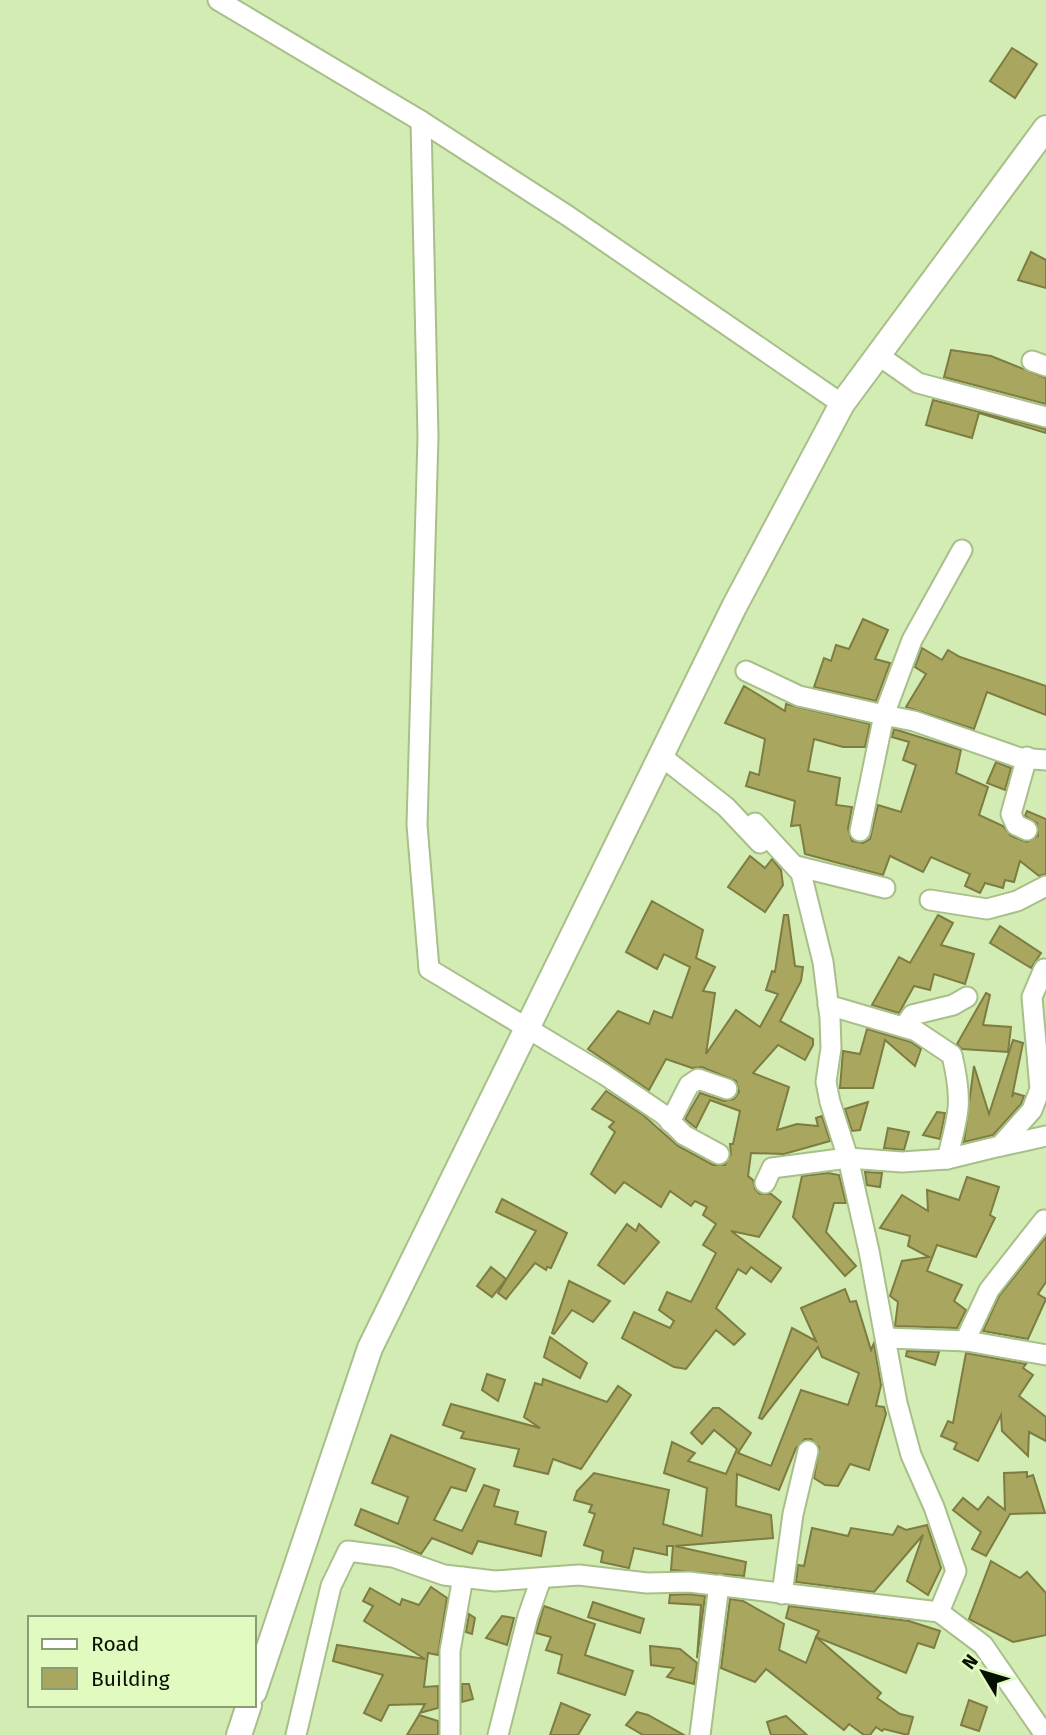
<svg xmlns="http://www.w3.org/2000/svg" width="1046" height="1735" viewBox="0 0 1046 1735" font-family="'Fira Sans',sans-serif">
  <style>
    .building { fill: #a9a75f; stroke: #7d7c41; stroke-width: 2 }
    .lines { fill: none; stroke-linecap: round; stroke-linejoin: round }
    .minor-casing { stroke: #a7bf88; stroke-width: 23 }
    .tertiary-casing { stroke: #a7bf88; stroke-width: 28 }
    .minor { stroke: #fff; stroke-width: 19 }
    .tertiary { stroke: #fff; stroke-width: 24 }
  </style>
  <rect width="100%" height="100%" fill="#d3ecb3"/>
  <g class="building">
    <polygon points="1012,48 1037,64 1015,98 990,81"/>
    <polygon points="1031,252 1046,260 1046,288 1018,280"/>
    <polygon points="951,350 991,356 1046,378 1046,404 944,377"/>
    <polygon points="933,400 1046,429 1046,433 979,413 972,438 926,425"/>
    <polygon points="863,619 888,630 875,659 890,663 876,701 814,687 824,658 831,661 836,645 849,649"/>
    <polygon points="922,648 942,660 948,650 960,657 1046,686 1046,715 987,692 974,729 906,707 926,674 915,667"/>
    <polygon points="744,686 785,711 786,704 870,724 865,747 843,747 814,739 808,771 840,778 836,805 852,807 848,829 852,841 863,843 870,839 878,805 901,812 916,765 903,760 909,742 892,737 894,729 961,750 956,773 988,787 979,815 1003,826 1011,836 1027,842 1038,836 1037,823 1025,816 1027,811 1046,819 1046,874 1039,876 1020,861 1014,882 1005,880 1003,888 985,883 980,893 965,886 970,874 931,857 923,872 890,856 883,875 805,854 800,825 791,826 795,801 746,786 750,772 759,775 765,739 725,723"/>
    <polygon points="996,762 1011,768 1005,790 987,783"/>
    <polygon points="750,856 765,868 772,859 781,870 783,885 765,912 728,887"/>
    <polygon points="652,901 703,930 696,958 715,967 703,991 715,993 706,1054 736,1010 760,1027 778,994 766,990 772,971 775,972 784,915 788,915 795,966 803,967 801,981 780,1021 813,1039 813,1045 805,1060 778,1045 753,1073 789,1087 777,1130 797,1124 818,1126 816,1118 822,1116 830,1141 784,1154 751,1153 748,1176 753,1180 755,1189 760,1194 771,1194 781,1202 759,1237 731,1231 781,1268 771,1282 751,1267 746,1274 738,1269 716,1308 745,1334 734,1345 716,1330 686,1369 674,1367 622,1338 634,1312 670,1328 674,1321 659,1310 667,1292 691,1302 716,1253 703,1245 716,1224 703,1215 707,1207 695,1201 691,1206 670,1191 661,1207 624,1182 615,1193 591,1174 615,1132 609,1127 614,1122 592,1109 606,1091 643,1115 678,1146 713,1165 725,1165 731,1154 730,1144 733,1144 740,1111 710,1100 696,1128 685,1119 700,1093 724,1101 734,1099 739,1092 736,1081 702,1067 692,1068 666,1059 649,1090 588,1049 618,1011 649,1024 654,1011 672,1018 690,967 664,954 657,969 626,952"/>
    <polygon points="938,915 953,923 941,945 974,954 965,984 934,974 930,990 914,986 899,1013 872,1005 899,957 910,963"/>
    <polygon points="1000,926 1041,953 1031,968 990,943"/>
    <polygon points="986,993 990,995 983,1025 1011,1027 1008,1052 962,1049 957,1044"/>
    <polygon points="867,1029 911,1042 921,1049 915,1066 885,1040 873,1088 840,1088 843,1051 860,1054"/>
    <polygon points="1013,1040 1023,1043 1012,1097 1014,1093 1024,1096 1021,1104 993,1135 964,1142 974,1066 989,1114"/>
    <polygon points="868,1102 860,1130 852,1131 845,1109"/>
    <polygon points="937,1112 945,1113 940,1139 923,1135"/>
    <polygon points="888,1128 909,1132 904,1150 884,1148"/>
    <polygon points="865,1172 882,1173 880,1187 867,1185"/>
    <polygon points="828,1173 839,1175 846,1203 834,1203 826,1232 856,1266 845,1276 793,1217 802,1176"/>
    <polygon points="967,1177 999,1187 990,1215 995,1218 976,1257 937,1245 927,1271 962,1285 954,1301 966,1310 957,1328 895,1326 898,1302 890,1296 902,1261 929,1257 908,1246 910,1236 880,1228 902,1195 928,1211 927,1190 959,1200"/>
    <polygon points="502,1199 567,1233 551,1268 547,1267 546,1270 535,1263 506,1299 498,1293 536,1231 496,1212"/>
    <polygon points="627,1224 636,1231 639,1224 659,1242 624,1284 598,1265"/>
    <polygon points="1046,1237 1046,1282 1038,1294 1046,1299 1028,1339 983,1331 999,1296"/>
    <polygon points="491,1267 506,1279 492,1297 477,1286"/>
    <polygon points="569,1281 610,1301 593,1322 572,1310 554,1334 552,1333"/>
    <polygon points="845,1289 850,1302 856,1301 871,1350 874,1343 881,1385 876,1406 884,1407 886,1414 869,1470 850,1464 838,1486 825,1485 814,1478 819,1447 811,1439 805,1439 796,1448 779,1490 737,1474 736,1506 771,1515 773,1538 675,1546 746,1562 744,1576 671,1570 673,1546 667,1546 667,1555 634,1548 629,1568 601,1562 603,1551 584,1545 595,1514 589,1512 592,1505 574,1500 577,1491 594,1473 669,1490 663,1524 702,1536 707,1488 664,1473 672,1442 695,1453 688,1461 726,1474 737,1449 714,1430 702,1444 691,1433 713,1408 719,1408 751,1433 738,1453 771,1466 801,1390 848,1405 859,1373 822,1357 818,1347 762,1419 759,1418 792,1328 816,1341 801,1308"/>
    <polygon points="550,1337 587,1363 580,1378 544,1357"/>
    <polygon points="907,1351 939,1352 935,1365 906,1356"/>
    <polygon points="966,1353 1026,1364 1023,1368 1033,1375 1019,1396 1046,1417 1046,1441 1029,1432 1028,1456 1002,1431 1001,1415 978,1461 954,1449 957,1443 941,1436 948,1421 953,1423"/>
    <polygon points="487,1374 505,1380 498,1401 482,1390"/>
    <polygon points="543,1379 607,1402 618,1386 631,1395 581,1469 553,1459 548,1474 514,1466 519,1449 461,1438 464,1432 443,1425 451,1404 540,1428 524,1417 535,1383 542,1385"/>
    <polygon points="391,1435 475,1469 466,1491 451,1487 434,1520 462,1531 484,1485 499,1490 494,1506 518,1512 515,1524 546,1532 541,1556 478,1541 472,1554 432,1538 421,1554 355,1525 361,1509 398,1524 408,1497 372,1483"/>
    <polygon points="1027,1472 1027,1477 1033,1475 1045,1513 1010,1514 986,1556 972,1549 981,1532 953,1510 963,1498 978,1510 988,1497 1005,1510 1004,1473"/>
    <polygon points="927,1525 941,1568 928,1595 907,1581 923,1535 874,1592 796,1582 798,1565 804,1566 812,1528 848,1536 851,1528 893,1535 898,1526 906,1530"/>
    <polygon points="991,1561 1020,1578 1027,1572 1046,1593 1046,1635 1013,1642 969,1619"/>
    <polygon points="431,1587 447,1598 438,1655 428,1653 424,1687 438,1686 438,1708 420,1713 425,1704 389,1705 381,1721 364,1713 383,1675 333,1661 337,1645 425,1659 364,1621 373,1606 363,1601 370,1588 400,1605 402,1599 419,1605"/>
    <polygon points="688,1594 705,1596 697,1658 701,1605 669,1603 670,1595"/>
    <polygon points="730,1599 743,1601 784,1624 779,1650 806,1663 816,1637 881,1693 877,1698 900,1714 913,1717 908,1735 884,1729 882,1731 876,1727 870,1735 864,1735 849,1724 844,1730 766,1669 755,1682 721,1668"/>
    <polygon points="593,1602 644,1619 640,1633 588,1617"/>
    <polygon points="544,1606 595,1624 585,1655 633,1671 625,1695 558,1673 562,1655 546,1650 551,1637 536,1633"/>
    <polygon points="789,1606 909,1621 940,1631 934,1648 918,1643 906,1673 816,1637 819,1631 786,1618"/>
    <polygon points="469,1614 475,1618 472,1634 466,1632"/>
    <polygon points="502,1616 514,1618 507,1645 486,1638"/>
    <polygon points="650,1646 680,1649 697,1663 694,1684 667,1677 674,1668 651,1665"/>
    <polygon points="462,1684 469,1684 473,1699 462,1702"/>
    <polygon points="969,1700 987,1707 979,1731 961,1725"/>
    <polygon points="561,1703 590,1715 578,1735 550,1735"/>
    <polygon points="637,1712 648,1715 684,1735 643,1735 626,1725"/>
    <polygon points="419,1715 438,1721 438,1735 407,1735"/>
    <polygon points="786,1716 807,1735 771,1735 767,1722"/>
  </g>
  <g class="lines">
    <g class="minor-casing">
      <g id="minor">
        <polyline points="218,0 421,121 568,216 842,404"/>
        <polyline points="421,121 428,437 417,825 429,969 605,1075 664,1115 684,1135 719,1154"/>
        <polyline points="878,355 918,383 1046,417"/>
        <polyline points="1032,361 1046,366"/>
        <polyline points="746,671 799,696 884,715 912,640 962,550"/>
        <polyline points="661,756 726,807 760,843"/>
        <polyline points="1027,757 1011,814 1016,825 1027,830"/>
        <polyline points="755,823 801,873 823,962 830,1018 831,1048 826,1082 830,1102 848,1158 869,1251 897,1403 911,1455 934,1507 956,1571 939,1612"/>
        <polyline points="860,831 884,715 914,721 1020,758 1046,760"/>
        <polyline points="796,866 885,888"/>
        <polyline points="930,900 987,909 1017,901 1046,886"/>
        <path d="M828,1005l88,26 36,24c11,47 7,58 -5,104"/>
        <polyline points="904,1027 912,1015 953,1005 967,997"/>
        <polyline points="670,1122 689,1085 698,1079 727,1089"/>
        <polyline points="1001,1146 1046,1136"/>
        <polyline points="765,1183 772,1168 848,1158 902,1162 947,1159 1000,1146 1032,1110 1040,1089 1032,997 1044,969"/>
        <polyline points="887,1338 967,1341 1046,1355"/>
        <polyline points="965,1341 989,1290 1044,1220"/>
        <polyline points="782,1594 793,1514 808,1451"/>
        <polyline points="296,1735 331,1586 348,1551 393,1557 444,1575 495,1581 579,1575 647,1583 689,1582 939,1612 983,1645 1045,1735"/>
        <polyline points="450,1735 450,1651 463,1577"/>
        <polyline points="498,1735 528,1616 541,1579"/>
        <polyline points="700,1735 719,1585"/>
      </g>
    </g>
    <g class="tertiary-casing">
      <g id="tertiary">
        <polyline points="254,1692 370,1348 734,607 842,404 1046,128"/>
        <polyline points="239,1735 249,1705"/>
      </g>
    </g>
    <use href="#minor" class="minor"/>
    <use href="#tertiary" class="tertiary"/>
  </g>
  <rect x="28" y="1616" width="228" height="91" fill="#e0fac0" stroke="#899c73" stroke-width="2"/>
  <rect x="42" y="1639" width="35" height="10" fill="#ffffff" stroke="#899c73" stroke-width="2"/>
  <text x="91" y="1651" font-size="21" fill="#070f00">Road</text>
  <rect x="42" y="1668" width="35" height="21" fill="#a9a75f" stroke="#899c73" stroke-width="2"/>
  <text x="91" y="1686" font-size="21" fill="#070f00">Building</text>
  <g transform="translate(983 1672) rotate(308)" stroke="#e0fac0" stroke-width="5" paint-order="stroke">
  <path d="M0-5L12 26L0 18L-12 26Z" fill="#070f00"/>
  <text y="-10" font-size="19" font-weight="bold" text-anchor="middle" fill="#070f00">N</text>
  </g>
</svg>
